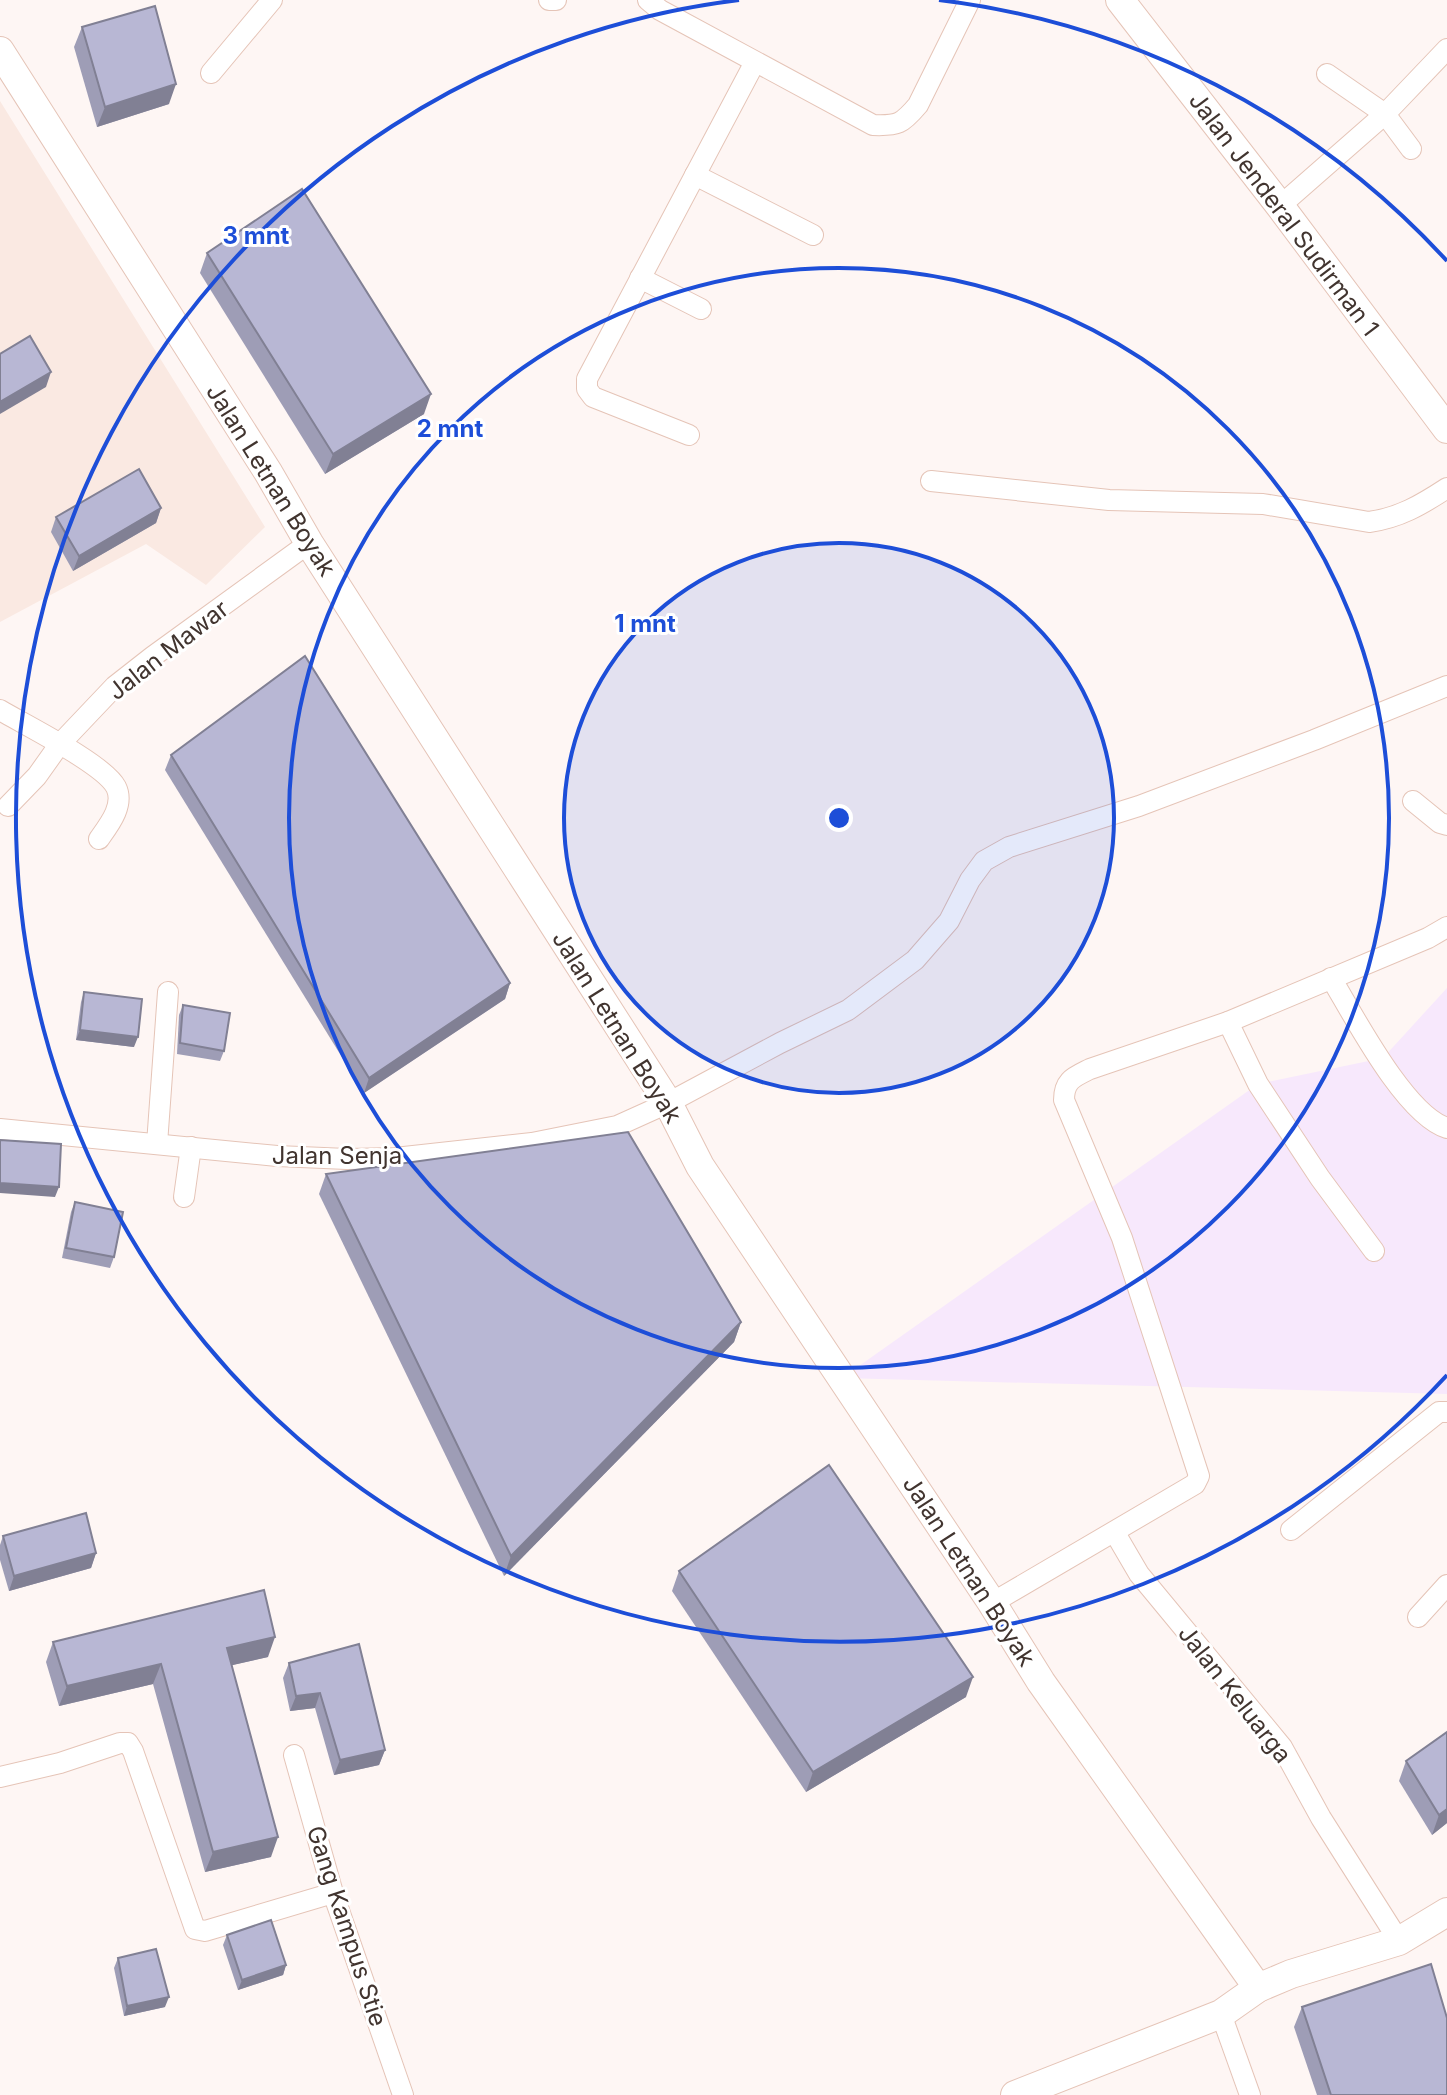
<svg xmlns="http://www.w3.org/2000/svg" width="1447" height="2095" viewBox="0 0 1447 2095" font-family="Inter,sans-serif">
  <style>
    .built { fill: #fae9e2 }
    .medical { fill: #f7e8fc }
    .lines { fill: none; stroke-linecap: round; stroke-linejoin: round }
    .street-casing { stroke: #e5c4b7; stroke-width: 22 }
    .secondary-casing { stroke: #e5c4b7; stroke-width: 30 }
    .street { stroke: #fff; stroke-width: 20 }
    .secondary { stroke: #fff; stroke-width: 28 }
    .wall { fill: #9e9db6 }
    .shaded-wall { fill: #818094 }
    .building { fill: #b8b7d4; stroke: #818094; stroke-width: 2 }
    .ring { fill: none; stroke: #1d4ed8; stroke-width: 4 }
    .labels { text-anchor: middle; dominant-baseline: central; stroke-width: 6; stroke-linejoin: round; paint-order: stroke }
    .street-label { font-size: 24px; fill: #41342f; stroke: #fff }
    .centre { fill: #1d4ed8; stroke: #fff; stroke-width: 4 }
    .ring-label { font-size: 24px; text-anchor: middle; font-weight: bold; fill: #1d4ed8; stroke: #fff; stroke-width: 6; stroke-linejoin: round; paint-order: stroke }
  </style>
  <rect width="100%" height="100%" fill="#fef6f4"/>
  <polygon class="built" points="0,101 265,527 206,585 146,544 0,622"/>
  <polygon class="medical" points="1447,988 1447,1394 842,1378 1258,1084 1383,1058"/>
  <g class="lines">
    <g class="street-casing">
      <g id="street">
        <polyline points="549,0 556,0"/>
        <path d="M648,0l12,10 213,115c25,1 29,-1 45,-20l52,-105"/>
        <polyline points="211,73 272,0"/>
        <polyline points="1327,74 1385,114 1411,149"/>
        <polyline points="695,175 813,235"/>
        <polyline points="1280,206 1385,114 1447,49"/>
        <polyline points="640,278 701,309"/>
        <polyline points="689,435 593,397 587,389 587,379 755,62"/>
        <path d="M931,481l178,19 154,4 106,18c30,-4 52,-17 78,-34"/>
        <path d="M0,710c25,15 104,54 116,77 9,18 -7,38 -17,52"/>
        <polyline points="1413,801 1440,823 1447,825"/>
        <polyline points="8,806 37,776 59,745 115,686 152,657 309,543"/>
        <path d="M1331,978c23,38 74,137 116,150"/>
        <polyline points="1228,1022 1258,1084 1320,1178 1374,1251"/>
        <polyline points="0,1129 277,1156 347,1159 395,1158 532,1143 617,1126 668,1103 780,1043 848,1010 915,960 949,921 970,880 984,861 1009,847 1139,806 1314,740 1447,686"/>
        <polyline points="157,1144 168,992"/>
        <polyline points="184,1197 191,1147"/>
        <polyline points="1291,1530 1439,1412 1447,1412"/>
        <polyline points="1115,1533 1139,1574 1282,1747 1321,1818 1399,1941"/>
        <path d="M992,1603l203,-119 4,-8 -77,-238 -58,-138c0,-20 10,-23 26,-31l138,-47 200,-84 19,-11"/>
        <polyline points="1418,1617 1447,1585"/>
        <polyline points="294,1755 333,1893 403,2095"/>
        <polyline points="0,1777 60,1763 120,1743 128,1743 133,1751 195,1929 205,1931 333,1893"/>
        <polyline points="1221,2014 1250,2095"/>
      </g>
    </g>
    <g class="secondary-casing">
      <g id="secondary">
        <polyline points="1120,0 1280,206 1447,429"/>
        <polyline points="0,51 268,472 309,543 668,1103 700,1166 992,1603 1041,1682 1258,1988"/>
        <polyline points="1015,2095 1221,2014 1258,1988 1291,1974 1399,1941 1447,1912"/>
      </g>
    </g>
    <use href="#street" class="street"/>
    <use href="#secondary" class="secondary"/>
  </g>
  <g class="wall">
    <polygon points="82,27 169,104 97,127 74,47"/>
    <polygon points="207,253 424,414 325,474 200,273"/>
    <polygon points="161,508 156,523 73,571 51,532 56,517"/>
    <polygon points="171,755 510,983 505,999 364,1093 165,770"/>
    <polygon points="84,992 134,1047 76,1040 81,1002"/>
    <polygon points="183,1005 224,1051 220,1061 177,1054 179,1015"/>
    <polygon points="326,1174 741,1322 734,1342 504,1576 319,1194"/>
    <polygon points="75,1202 114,1257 110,1268 62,1258 71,1212"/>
    <polygon points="3,1536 96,1553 91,1568 9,1591 0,1560 0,1545"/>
    <polygon points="679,1571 966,1697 806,1792 672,1591"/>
    <polygon points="53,1642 268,1657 232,1665 271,1857 205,1872 153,1684 59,1706 46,1662"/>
    <polygon points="289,1663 385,1750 379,1765 334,1775 315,1708 290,1711 283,1678"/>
    <polygon points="1447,1732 1447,1823 1432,1835 1399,1781 1406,1761"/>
    <polygon points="227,1935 286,1965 283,1975 238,1990 223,1945"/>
    <polygon points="118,1958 165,2007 124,2016 114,1968"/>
    <polygon points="1302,2007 1447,2095 1317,2095 1294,2027"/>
  </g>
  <g class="shaded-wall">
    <polygon points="176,84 169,104 97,127 105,107"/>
    <polygon points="51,372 46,387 0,414 0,402"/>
    <polygon points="431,394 424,414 325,474 333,454"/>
    <polygon points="161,508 156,523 73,571 79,556"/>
    <polygon points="510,983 505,999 364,1093 369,1078"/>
    <polygon points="80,1030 138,1037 134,1047 76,1040"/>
    <polygon points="0,1183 59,1187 55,1197 0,1193"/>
    <polygon points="741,1322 734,1342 504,1576 511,1556"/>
    <polygon points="96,1553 91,1568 9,1591 14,1576"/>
    <polygon points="275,1637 268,1657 220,1668 227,1648"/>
    <polygon points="161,1664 153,1684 59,1706 67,1686"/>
    <polygon points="973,1677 966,1697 806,1792 813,1772"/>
    <polygon points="320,1693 315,1708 290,1711 296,1696"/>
    <polygon points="385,1750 379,1765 334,1775 340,1760"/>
    <polygon points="1447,1809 1447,1823 1432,1835 1439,1815"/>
    <polygon points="278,1837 271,1857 205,1872 213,1852"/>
    <polygon points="286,1965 283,1975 238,1990 242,1980"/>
    <polygon points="169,1997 165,2007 124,2016 127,2006"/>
  </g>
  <g class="building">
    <polygon points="155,6 176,84 105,107 82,27"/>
    <polygon points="302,189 431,394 333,454 207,253"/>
    <polygon points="30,336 51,372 0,402 0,354"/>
    <polygon points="139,469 161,508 79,556 56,517"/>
    <polygon points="305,656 510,983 369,1078 171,755"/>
    <polygon points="84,992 142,999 138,1037 80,1030"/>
    <polygon points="183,1005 230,1013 224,1051 180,1043"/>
    <polygon points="628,1132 741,1322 511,1556 326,1174"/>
    <polygon points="0,1140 61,1144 59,1187 0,1183"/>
    <polygon points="75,1202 123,1212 114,1257 66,1248"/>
    <polygon points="829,1465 973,1677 813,1772 679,1571"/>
    <polygon points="86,1513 96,1553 14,1576 3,1536"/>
    <polygon points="264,1590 275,1637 227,1648 278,1837 213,1852 161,1664 67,1686 53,1642"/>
    <polygon points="359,1644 385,1750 340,1760 320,1693 296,1696 289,1663"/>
    <polygon points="1447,1732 1447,1809 1439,1815 1406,1761"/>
    <polygon points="271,1920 286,1965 242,1980 227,1935"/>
    <polygon points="156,1949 169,1997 127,2006 118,1958"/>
    <polygon points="1431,1964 1447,2018 1447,2095 1331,2095 1302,2007"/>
  </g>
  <circle cx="839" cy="818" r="275" fill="#1d4ed8" fill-opacity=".12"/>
  <g class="ring">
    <circle cx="839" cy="818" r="275"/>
    <circle cx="839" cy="818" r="550"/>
    <path d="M1447 1375A824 824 0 1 1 739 0M939 0A824 824 0 0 1 1447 261"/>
  </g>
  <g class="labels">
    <g class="street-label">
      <text transform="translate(1284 214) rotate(53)">Jalan Jenderal Sudirman 1</text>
      <text transform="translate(271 480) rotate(58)">Jalan Letnan Boyak</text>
      <text transform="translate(168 650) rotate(-38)">Jalan Mawar</text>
      <text transform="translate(617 1027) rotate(58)">Jalan Letnan Boyak</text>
      <text x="337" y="1155">Jalan Senja</text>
      <text transform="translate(969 1571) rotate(57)">Jalan Letnan Boyak</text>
      <text transform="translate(1235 1694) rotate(52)">Jalan Keluarga</text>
      <text transform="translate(347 1926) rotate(72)">Gang Kampus Stie</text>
    </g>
  </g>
  <circle cx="839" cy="818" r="12" class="centre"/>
  <g class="ring-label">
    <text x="256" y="244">3 mnt</text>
    <text x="450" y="437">2 mnt</text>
    <text x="645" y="632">1 mnt</text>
  </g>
</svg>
